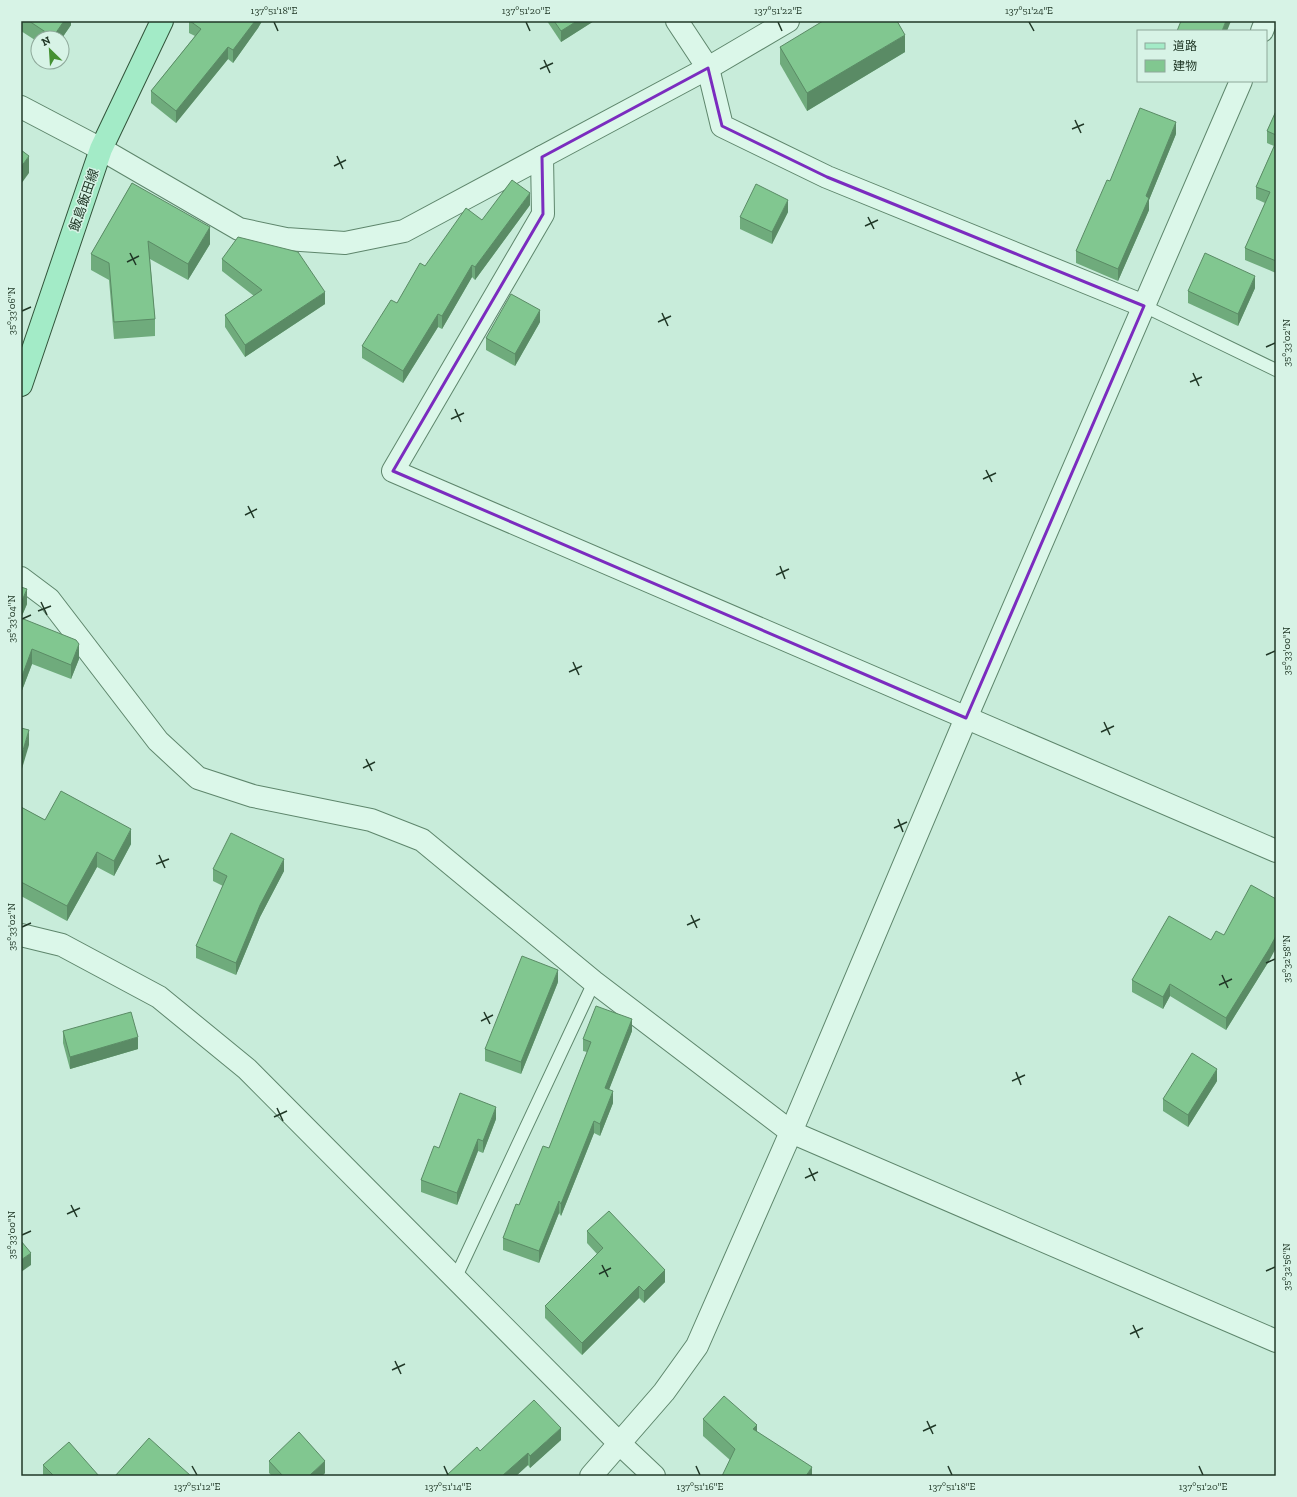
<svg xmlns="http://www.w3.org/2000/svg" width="1297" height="1497" viewBox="0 0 1297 1497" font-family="'Zilla Slab','Noto Sans JP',serif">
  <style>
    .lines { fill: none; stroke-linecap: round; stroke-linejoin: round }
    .service-casing { stroke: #5e866c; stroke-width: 14 }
    .minor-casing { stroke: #5e866c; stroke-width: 24 }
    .primary-casing { stroke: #32553b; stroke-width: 24 }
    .service { stroke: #dbf7e9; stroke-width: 12 }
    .minor { stroke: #dbf7e9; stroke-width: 22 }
    .primary { stroke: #a3ebc7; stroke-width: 22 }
    .wall { fill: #6fab7c }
    .shaded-wall { fill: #5a8b65 }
    .building { fill: #81c790; stroke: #5a8b65 }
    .marked { fill: none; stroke: #7b2cbf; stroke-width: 3; stroke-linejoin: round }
    .ticks { fill: none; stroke: #213827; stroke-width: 1.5 }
    .labels { text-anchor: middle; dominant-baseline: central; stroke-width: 3; stroke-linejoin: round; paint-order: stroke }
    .street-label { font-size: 13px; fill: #213827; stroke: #d7f3e6 }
    .neatline { fill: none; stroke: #213827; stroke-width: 1.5 }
    .ticks-label { font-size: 10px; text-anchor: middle; fill: #213827 }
  </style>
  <rect width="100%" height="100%" fill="#c8ecda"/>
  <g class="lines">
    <g class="service-casing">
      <g id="service">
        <polyline points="1144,306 1276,370"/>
        <polyline points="455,1279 594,982"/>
      </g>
    </g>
    <g class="minor-casing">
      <g id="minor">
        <polyline points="677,21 708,68 722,126 827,177 1144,306"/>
        <polyline points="1262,31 1266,21"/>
        <polyline points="21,107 101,149 239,229 286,239 345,243 404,231 708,68 788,21"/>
        <polyline points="542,157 543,214 393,471 1276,851"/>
        <polyline points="21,578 49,599 158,741 198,778 253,796 371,820 422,840 594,982 791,1132 1276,1341"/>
        <polyline points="21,935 62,945 159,997 247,1069 619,1443 654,1476"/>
        <polyline points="591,1476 664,1392 697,1346 791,1132 966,718 1241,81"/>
      </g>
    </g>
    <g class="primary-casing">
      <polyline id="primary" points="21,385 101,149 162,21"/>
    </g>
    <use href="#service" class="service"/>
    <use href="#minor" class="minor"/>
    <use href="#primary" class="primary"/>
  </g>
  <g class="wall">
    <polygon points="21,21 71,21 71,25 62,38 38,38 38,42 21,31"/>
    <polygon points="189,21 262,21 258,28 233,63 228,59 176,123 151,103 151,91 195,36 189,33"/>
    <polygon points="547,21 594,21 561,42"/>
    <polygon points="780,47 905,52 807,111 780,64"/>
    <polygon points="1276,111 1276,273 1245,260 1245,248 1265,203 1256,199 1256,187 1274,146 1267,143 1267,131"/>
    <polygon points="1176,134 1149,200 1149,210 1118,281 1076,263 1076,251 1110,181"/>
    <polygon points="132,183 210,244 188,280 150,259 155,319 155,336 114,339 109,280 91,270 91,254"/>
    <polygon points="530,205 475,280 472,277 442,329 438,327 403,383 362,358 362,346 397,303 425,266 482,220"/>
    <polygon points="788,212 772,244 740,229 740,217"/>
    <polygon points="222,259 325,304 245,357 225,327 225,315 254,296 222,271"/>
    <polygon points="1255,288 1238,326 1188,303 1188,291"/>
    <polygon points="540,322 515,366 486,350 486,338"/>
    <polygon points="21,587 27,604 21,618 79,659 71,679 32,664 21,693"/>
    <polygon points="21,807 45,820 131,844 114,876 97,867 67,921 21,896"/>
    <polygon points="213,869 284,871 260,917 236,975 196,958 196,946 223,886 213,881"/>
    <polygon points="1224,935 1269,961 1226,1030 1170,996 1163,1009 1132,992 1132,980 1211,940"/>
    <polygon points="558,982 521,1074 485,1061 485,1049"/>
    <polygon points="63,1031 138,1049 70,1069 63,1043"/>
    <polygon points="632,1031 609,1089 613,1103 600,1136 594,1133 561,1216 559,1213 539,1263 503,1250 503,1238 519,1205 549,1148 587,1052 583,1051 583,1039"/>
    <polygon points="1217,1081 1188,1127 1163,1111 1163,1099"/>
    <polygon points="496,1119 483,1153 478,1151 457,1205 421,1192 421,1180 439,1148"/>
    <polygon points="587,1231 665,1282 644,1303 639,1298 582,1355 545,1318 545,1306 597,1254 587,1243"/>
    <polygon points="703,1419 757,1432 812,1476 730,1460 703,1436"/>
    <polygon points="561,1440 530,1468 528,1465 516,1476 447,1476 447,1475 480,1451"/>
    <polygon points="269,1461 325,1473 322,1476 272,1476 269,1473"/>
    <polygon points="43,1465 99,1476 43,1476"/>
  </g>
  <g class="shaded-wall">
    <polygon points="64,21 71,21 71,25 62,38 53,38 53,37"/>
    <polygon points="255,21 262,21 258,28 233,63 233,50"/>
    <polygon points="577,21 594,21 561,42 561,31"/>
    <polygon points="1226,21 1231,21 1227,31 1222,31"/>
    <polygon points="905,35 905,52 807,111 807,93"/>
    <polygon points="228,47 228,59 176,123 176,111"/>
    <polygon points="1176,122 1176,134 1149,200 1149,210 1118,281 1118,269 1146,196"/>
    <polygon points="29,156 29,173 21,184 21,167"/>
    <polygon points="530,193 530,205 475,280 475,267"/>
    <polygon points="788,200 788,212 772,244 772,232"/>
    <polygon points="210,227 210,244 188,280 188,264"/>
    <polygon points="472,265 472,277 442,329 442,316"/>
    <polygon points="1255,276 1255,288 1238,326 1238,314"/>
    <polygon points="325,292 325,304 245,357 245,345"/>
    <polygon points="540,310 540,322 515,366 515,354"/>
    <polygon points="438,314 438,327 403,383 403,371"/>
    <polygon points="27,589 27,604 21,618 21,603"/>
    <polygon points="79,644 79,659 71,679 71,665"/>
    <polygon points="32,649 32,664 21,693 21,679"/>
    <polygon points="29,730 29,745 21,772 21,757"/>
    <polygon points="131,829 131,844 114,876 114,861"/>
    <polygon points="97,852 97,867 67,921 67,906"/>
    <polygon points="284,859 284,871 260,917 236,975 236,963 260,905"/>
    <polygon points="1276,936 1276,948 1269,961 1226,1030 1226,1018"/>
    <polygon points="558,970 558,982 521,1074 521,1062"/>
    <polygon points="1170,984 1170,996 1163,1009 1163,997"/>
    <polygon points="632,1019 632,1031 605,1100 605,1088"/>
    <polygon points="138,1037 138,1049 70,1069 70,1057"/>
    <polygon points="1217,1069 1217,1081 1188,1127 1188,1115"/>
    <polygon points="613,1091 613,1103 600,1136 600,1124"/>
    <polygon points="496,1107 496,1119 483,1153 483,1141"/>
    <polygon points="594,1121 594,1133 561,1216 561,1204"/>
    <polygon points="478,1139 478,1151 457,1205 457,1193"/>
    <polygon points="559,1201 559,1213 539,1263 539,1251"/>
    <polygon points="31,1253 31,1265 21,1272 21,1260"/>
    <polygon points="665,1270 665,1282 644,1303 644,1291"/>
    <polygon points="639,1286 639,1298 582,1355 582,1343"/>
    <polygon points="757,1425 757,1441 753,1429"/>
    <polygon points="561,1428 561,1440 530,1468 530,1456"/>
    <polygon points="528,1453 528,1465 516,1476 502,1476"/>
    <polygon points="325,1461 325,1473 322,1476 309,1476"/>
    <polygon points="812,1467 812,1476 806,1476"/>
  </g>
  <g class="building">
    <polygon points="29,21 64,21 53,37"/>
    <polygon points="190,21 255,21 233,50 228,47 176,111 151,91 201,29"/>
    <polygon points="554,21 577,21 561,31"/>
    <polygon points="823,21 897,21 905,35 807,93 780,47"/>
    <polygon points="1181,21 1226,21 1222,31 1177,31"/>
    <polygon points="1140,108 1176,122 1146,196 1149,198 1118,269 1076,251 1107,180 1110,181"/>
    <polygon points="1276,111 1276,135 1267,131"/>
    <polygon points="1276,142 1276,261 1245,248 1270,192 1256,187"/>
    <polygon points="21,150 29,156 21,167"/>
    <polygon points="512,180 530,193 475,267 472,265 442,316 438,314 403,371 362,346 391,300 397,303 420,263 425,266 466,208 482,220"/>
    <polygon points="132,183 210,227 188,264 148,241 155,319 114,322 109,263 91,254"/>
    <polygon points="756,184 788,200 772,232 740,217"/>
    <polygon points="238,237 298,252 325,292 245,345 225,315 262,290 222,259"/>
    <polygon points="1205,253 1255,276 1238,314 1188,291"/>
    <polygon points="511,294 540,310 515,354 486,338"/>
    <polygon points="21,587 27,589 21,603"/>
    <polygon points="21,618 76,640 79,644 71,665 32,649 21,679"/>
    <polygon points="21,728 29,730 21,757"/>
    <polygon points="61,791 131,829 114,861 97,852 67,906 21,882 21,807 45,820"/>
    <polygon points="231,833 284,859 260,905 236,963 196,946 227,876 213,869"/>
    <polygon points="1251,885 1276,899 1276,936 1269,949 1226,1018 1170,984 1163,997 1132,980 1169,916 1211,940 1216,931 1224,935"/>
    <polygon points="522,956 558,970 521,1062 485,1049"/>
    <polygon points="596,1006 632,1019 605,1088 613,1091 600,1124 594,1121 561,1204 559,1201 539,1251 503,1238 516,1204 519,1205 543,1146 549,1148 591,1042 583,1039"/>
    <polygon points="131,1012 138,1037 70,1057 63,1031"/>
    <polygon points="1192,1053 1217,1069 1188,1115 1163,1099"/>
    <polygon points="460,1093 496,1107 483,1141 478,1139 457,1193 421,1180 434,1146 439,1148"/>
    <polygon points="609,1211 665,1270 644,1291 639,1286 582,1343 545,1306 603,1248 587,1231"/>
    <polygon points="21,1241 31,1253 21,1260"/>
    <polygon points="724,1396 757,1425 753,1429 812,1467 806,1476 722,1476 735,1449 703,1419"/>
    <polygon points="534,1400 561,1428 530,1456 528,1453 502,1476 448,1476 447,1475 477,1447 480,1451"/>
    <polygon points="299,1432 325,1461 309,1476 283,1476 269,1461"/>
    <polygon points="149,1438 191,1476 115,1476"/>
    <polygon points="69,1442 99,1476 54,1476 43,1465"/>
  </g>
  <path class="marked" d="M708,68l14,58 105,51 317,129 -178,412 -573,-247 150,-257 -1,-57z"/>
  <path class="ticks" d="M274,22l4,9M526,22l4,9M778,22l4,9M1029,22l5,9M544,60l6,13M540,69l13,-6M1075,120l6,13M1072,129l12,-5M337,156l6,13M334,166l12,-6M868,217l6,12M865,226l13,-6M130,253l6,12M127,262l12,-6M22,311l9,-4M662,313l6,13M658,322l13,-6M1266,347l9,-4M1193,373l6,13M1190,382l12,-5M455,409l6,13M451,419l13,-6M986,470l6,12M983,479l13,-6M248,506l6,12M245,515l12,-6M780,566l5,13M776,575l13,-6M41,602l6,13M38,611l13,-5M22,619l9,-4M1266,655l9,-4M573,662l6,13M569,672l13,-6M1104,722l6,13M1101,732l13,-6M366,759l6,12M363,768l12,-6M898,819l5,13M894,828l13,-6M159,855l6,13M156,864l13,-5M691,915l6,13M687,925l13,-6M22,927l9,-4M1266,963l9,-4M1222,975l6,13M1219,985l13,-6M484,1012l6,12M481,1021l12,-6M1016,1072l5,13M1012,1081l13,-6M277,1108l6,13M274,1117l13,-6M809,1168l6,13M805,1178l13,-6M71,1205l6,12M67,1214l13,-6M22,1235l9,-4M602,1265l6,12M1266,1271l9,-4M599,1274l12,-6M1133,1325l6,13M1130,1334l13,-6M395,1361l6,13M392,1370l13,-6M927,1421l6,13M923,1431l13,-6M192,1466l5,9M444,1466l4,9M696,1466l4,9M948,1466l4,9M1199,1466l4,9"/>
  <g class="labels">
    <g class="street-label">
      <text transform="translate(84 200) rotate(-71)">飯島飯田線</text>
    </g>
  </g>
  <rect width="1297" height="1497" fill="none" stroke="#d7f3e6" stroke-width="44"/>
  <rect x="1137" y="30" width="130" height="52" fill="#d7f3e6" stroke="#8ea89a"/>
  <rect x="1145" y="43" width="20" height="6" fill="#a3ebc7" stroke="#8ea89a"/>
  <text x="1173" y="50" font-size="12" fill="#213827">道路</text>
  <rect x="1145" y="60" width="20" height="12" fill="#81c790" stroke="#8ea89a"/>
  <text x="1173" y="70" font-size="12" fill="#213827">建物</text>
  <g transform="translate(50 50) rotate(335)"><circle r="19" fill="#d7f3e6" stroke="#8ea89a"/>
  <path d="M0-3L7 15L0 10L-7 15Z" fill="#459132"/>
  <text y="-6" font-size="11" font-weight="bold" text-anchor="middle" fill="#213827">N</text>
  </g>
  <rect x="22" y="22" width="1253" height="1453" class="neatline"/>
  <g class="ticks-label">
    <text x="274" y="14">137°51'18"E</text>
    <text x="526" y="14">137°51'20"E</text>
    <text x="778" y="14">137°51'22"E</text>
    <text x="1029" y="14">137°51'24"E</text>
    <text transform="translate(11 311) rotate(-90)" y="4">35°33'06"N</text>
    <text transform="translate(1286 343) rotate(-90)" y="4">35°33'02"N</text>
    <text transform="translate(11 619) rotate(-90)" y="4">35°33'04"N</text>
    <text transform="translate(1286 651) rotate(-90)" y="4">35°33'00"N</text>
    <text transform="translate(11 927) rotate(-90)" y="4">35°33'02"N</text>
    <text transform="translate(1286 959) rotate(-90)" y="4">35°32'58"N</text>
    <text transform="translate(11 1235) rotate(-90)" y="4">35°33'00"N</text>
    <text transform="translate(1286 1267) rotate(-90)" y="4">35°32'56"N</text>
    <text x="197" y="1490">137°51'12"E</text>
    <text x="448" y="1490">137°51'14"E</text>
    <text x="700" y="1490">137°51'16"E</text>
    <text x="952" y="1490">137°51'18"E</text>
    <text x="1203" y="1490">137°51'20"E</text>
  </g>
</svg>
